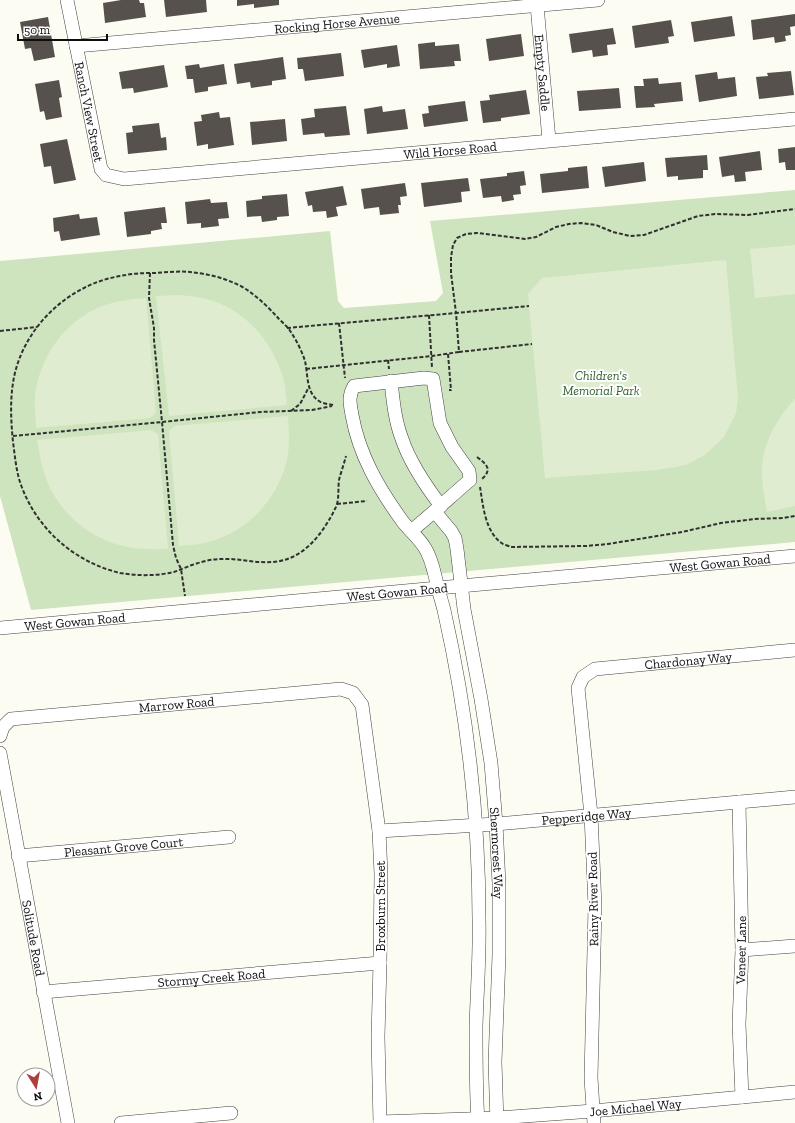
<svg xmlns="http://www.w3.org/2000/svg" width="795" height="1123" viewBox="0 0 795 1123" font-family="'Zilla Slab',serif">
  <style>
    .green { fill: #cee4bf }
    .pitch { fill: #dfecd0 }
    .building { fill: #56514c }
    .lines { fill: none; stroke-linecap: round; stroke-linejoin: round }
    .minor-casing { stroke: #414141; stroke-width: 14 }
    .path { stroke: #303030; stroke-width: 2; stroke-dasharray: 4 2; stroke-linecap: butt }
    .minor { stroke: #fff; stroke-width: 13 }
    .labels { text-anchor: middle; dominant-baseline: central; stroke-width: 4; stroke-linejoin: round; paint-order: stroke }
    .street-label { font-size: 13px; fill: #0e0e0e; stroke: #fff }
    .park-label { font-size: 13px; font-style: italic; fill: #2c5e27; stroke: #fff }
  </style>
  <rect width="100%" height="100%" fill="#fdfcf2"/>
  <polygon class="green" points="795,190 795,542 31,610 0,496 0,261 330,231 338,301 344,308 436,301 443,293 430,221"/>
  <g class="pitch">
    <polygon points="795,245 795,294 755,298 750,249"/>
    <polygon points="726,260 738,399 736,413 724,437 705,455 686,465 676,467 656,470 545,478 528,294 542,278"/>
    <path d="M179,295c11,1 23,2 34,6 31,10 56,37 67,68 5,11 6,24 7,36l-118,11 -13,-120z"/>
    <path d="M146,298l10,115 -6,5 -114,10c0,-10 -2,-20 -1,-30 3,-39 29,-76 65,-91 15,-6 30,-8 46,-9z"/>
    <path d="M795,399v107l-28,6c-2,-13 -5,-25 -5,-38 -1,-28 14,-55 33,-75z"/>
    <path d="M288,416c1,14 2,29 -1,43 -8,37 -36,69 -72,81 -11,4 -24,5 -36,6l-10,-115 5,-5z"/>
    <path d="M151,430l7,4 10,115c-13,0 -27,1 -40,-2 -38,-7 -72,-36 -84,-74 -3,-11 -5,-22 -7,-33z"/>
  </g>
  <g class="building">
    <polygon points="121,0 139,0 140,3 144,3 146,17 105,23 103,3"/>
    <polygon points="164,0 206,0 207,12 166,17"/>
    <polygon points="237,0 279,0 279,5 254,8 254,4 237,6"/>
    <polygon points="795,14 795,26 790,27 791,35 785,36 786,41 775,43 774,37 753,40 751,20"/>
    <polygon points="732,16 735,36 694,42 691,22"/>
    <polygon points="48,17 55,57 34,61 31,48 25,49 20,22"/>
    <polygon points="671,20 674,36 668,37 669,43 635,48 632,26"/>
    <polygon points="613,28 616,44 607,45 608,55 593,57 592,50 572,53 569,34"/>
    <polygon points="521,34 524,56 489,61 486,39"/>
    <polygon points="435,42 435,46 459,44 461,61 454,61 455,66 420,69 418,44"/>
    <polygon points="397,45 400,66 387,68 387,64 364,68 361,50"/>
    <polygon points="341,53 344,76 305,81 303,69 298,69 297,58"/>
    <polygon points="283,57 286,79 272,81 272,85 251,88 250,82 237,84 234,64"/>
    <polygon points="199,64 200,68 224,64 227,84 208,87 208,91 195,93 193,79 187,79 185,66"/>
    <polygon points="164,65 168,87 134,93 133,88 122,89 119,72"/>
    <polygon points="791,71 794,95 759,99 756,77 768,76 767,73"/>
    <polygon points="717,72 718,79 735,77 737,96 699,102 695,75"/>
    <polygon points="658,78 659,84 681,82 683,101 654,104 655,107 636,108 634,86 644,86 643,79"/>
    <polygon points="59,80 62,97 59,98 62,117 46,120 44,111 40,112 35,84"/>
    <polygon points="619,88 621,108 579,111 577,91"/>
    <polygon points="526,90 530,114 501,118 501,121 483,123 480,101 490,100 489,95"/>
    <polygon points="465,101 468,121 424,127 422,114 429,113 428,106"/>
    <polygon points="346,106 350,135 325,137 324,133 303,135 301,119 315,117 314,109"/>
    <polygon points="382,106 383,112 405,109 408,129 367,134 364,109"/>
    <polygon points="219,112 220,118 230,117 234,145 208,149 208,144 197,146 194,122 202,121 201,115"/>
    <polygon points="285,119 287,141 252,145 250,122"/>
    <polygon points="159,123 161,138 166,137 167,150 128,154 126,133 133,132 132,126"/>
    <polygon points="67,139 76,180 54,184 51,166 44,167 40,144"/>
    <polygon points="795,147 795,170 786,170 785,162 779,163 778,149"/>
    <polygon points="760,151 762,170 745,172 746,181 735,182 734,175 722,177 719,157"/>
    <polygon points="707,155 708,170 703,170 703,178 678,180 678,176 667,177 665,158"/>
    <polygon points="644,162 646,181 605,187 602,167"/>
    <polygon points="587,166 589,188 542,193 540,174 568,171 568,168"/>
    <polygon points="524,171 526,185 520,186 521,194 513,195 514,200 502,202 501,196 483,198 480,179 507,176 507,173"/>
    <polygon points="468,178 470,191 461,192 462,202 424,207 421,183"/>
    <polygon points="405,183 407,196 400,197 401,205 398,205 399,213 380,215 379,207 364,209 361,189"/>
    <polygon points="343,186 347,205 336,207 338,216 327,218 326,211 313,212 312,205 308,206 305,192"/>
    <polygon points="287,194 289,216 277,217 277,220 262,222 261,216 247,217 246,201 262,199 262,196"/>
    <polygon points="210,199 211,203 227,202 229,218 218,219 219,226 201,228 201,223 187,224 185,202"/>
    <polygon points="165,207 167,223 161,223 162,229 151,231 151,234 127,237 124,212"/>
    <polygon points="79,214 80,219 97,217 100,235 61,241 59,231 54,232 53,218"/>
  </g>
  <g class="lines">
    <g class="minor-casing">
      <g id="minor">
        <path id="s1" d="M67,0l34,169 5,6 18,4 671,-60"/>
        <path id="s2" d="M537,5l12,135"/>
        <path id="s3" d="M76,46l522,-46"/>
        <path d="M391,381c2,20 4,40 11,58 8,24 23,46 39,67"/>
        <path id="s4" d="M435,512l16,19 4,7 2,11 7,60 17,90 10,64 5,61 3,60v71l-4,107 2,61"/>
        <path d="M411,531c20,-16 39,-34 59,-51l-1,-9 -17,-24 -12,-24 -7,-44 -9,-1 -70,8c-6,11 -4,17 -2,29 7,40 27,74 51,107 7,9 16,16 22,26 7,11 9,24 12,36 2,9 5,18 7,26 23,102 35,206 35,309 1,36 -2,72 -3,108 0,32 0,64 2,96"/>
        <path id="s5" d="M0,628l438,-40 357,-32"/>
        <path id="s6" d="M0,736l3,-9 8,-8 330,-30 12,4 9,12 17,126 2,43 -1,89 -2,74 2,86"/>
        <path id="s7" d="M0,753l68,370"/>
        <polyline points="739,802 742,950 739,1024 742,1097"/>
        <path id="s8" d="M379,831l117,-7 299,-27"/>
        <path id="s9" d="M18,856l211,-19"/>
        <polyline points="742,950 795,946"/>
        <path id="s10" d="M43,992l337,-29"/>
        <path id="s11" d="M380,1122l117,-4 96,-7 202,-19"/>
        <polyline points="121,1123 231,1113"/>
        <path id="s12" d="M594,1123l-3,-45 4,-172 -4,-91 -13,-127 5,-11 12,-8 200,-19"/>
      </g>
    </g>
    <g class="path">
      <polyline points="150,273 149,298 154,328 154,340 162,422 260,412 312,410 332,406"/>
      <polyline points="429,315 432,368"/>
      <polyline points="339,323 345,378"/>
      <polyline points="287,328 456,313 451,273 451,257 453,245 457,238 466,234 477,233 525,239 536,237 556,227 569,224 581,223 596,225 613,232 630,236 644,235 698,216 715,214 748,215 795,209"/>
      <polyline points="0,331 37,327"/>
      <polyline points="459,352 532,344"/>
      <polyline points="448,354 451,390 449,390"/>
      <polyline points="388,360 389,369"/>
      <polyline points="306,369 432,356 459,352 456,313 529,306"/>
      <path d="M333,405c-4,-1 -10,-1 -14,-4 -13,-8 -11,-27 -14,-40 -3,-9 -8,-20 -13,-27 -3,-6 -8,-10 -13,-15 -8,-9 -18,-19 -29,-27 -16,-12 -40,-18 -60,-20 -11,-1 -23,0 -34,1 -10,0 -20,0 -30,2 -14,2 -29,6 -42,13 -36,18 -65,54 -71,95 -3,19 -2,39 0,59 2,14 3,29 8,43 16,44 53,77 99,88 17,3 37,3 54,-1 6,-2 12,-5 18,-7 9,-3 19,-6 29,-6 20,-1 39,6 59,2 25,-5 41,-26 53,-48 1,-3 3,-5 4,-9 2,-7 1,-16 2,-24 2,-8 5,-16 7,-24"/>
      <polyline points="291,411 300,404 309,387"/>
      <polyline points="13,436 162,422 173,545 176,558 181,569 185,596"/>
      <path d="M477,457c9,7 16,12 5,22"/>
      <path d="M480,487c3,18 5,46 23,57 2,1 6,2 8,3l75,-1 22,-2 74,-12 39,-9 34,-4 28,-1 12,-2"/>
      <polyline points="337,504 367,501"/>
    </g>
    <use href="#minor" class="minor"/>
  </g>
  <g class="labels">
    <g class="street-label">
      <text stroke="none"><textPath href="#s3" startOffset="262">Rocking Horse Avenue</textPath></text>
      <text stroke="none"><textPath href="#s2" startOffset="68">Empty Saddle</textPath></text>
      <text stroke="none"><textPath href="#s1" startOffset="114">Ranch View Street</textPath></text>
      <text stroke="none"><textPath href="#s1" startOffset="526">Wild Horse Road</textPath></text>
      <text stroke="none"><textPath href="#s5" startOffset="723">West Gowan Road</textPath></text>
      <text stroke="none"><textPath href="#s5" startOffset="399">West Gowan Road</textPath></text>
      <text stroke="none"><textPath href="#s5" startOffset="75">West Gowan Road</textPath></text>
      <text stroke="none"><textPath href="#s12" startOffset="556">Chardonay Way</textPath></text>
      <text stroke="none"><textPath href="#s6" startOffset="187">Marrow Road</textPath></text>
      <text stroke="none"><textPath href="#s8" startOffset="208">Pepperidge Way</textPath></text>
      <text stroke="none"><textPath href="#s9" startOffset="106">Pleasant Grove Court</textPath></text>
      <text stroke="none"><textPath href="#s4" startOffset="351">Shermcrest Way</textPath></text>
      <text transform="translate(593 899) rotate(-91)">Rainy River Road</text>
      <text transform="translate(380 906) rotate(-90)">Broxburn Street</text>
      <text stroke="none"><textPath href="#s7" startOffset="188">Solitude Road</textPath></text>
      <text transform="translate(741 950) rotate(-89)">Veneer Lane</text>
      <text stroke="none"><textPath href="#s10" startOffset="169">Stormy Creek Road</textPath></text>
      <text stroke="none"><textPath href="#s11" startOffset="256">Joe Michael Way</textPath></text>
    </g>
    <g class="park-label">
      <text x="601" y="375">Children's<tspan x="601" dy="15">Memorial Park</tspan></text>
    </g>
  </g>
  <g transform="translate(36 1087) rotate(169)"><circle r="19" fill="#ffffff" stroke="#9f9f9f"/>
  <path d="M0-3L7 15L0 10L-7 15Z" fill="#ac3f38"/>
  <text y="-6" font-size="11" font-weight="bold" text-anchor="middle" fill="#0e0e0e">N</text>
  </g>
  <path d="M18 34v6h89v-6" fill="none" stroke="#0e0e0e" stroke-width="2"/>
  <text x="24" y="34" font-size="12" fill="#0e0e0e" stroke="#ffffff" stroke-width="3" paint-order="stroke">50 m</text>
</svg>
